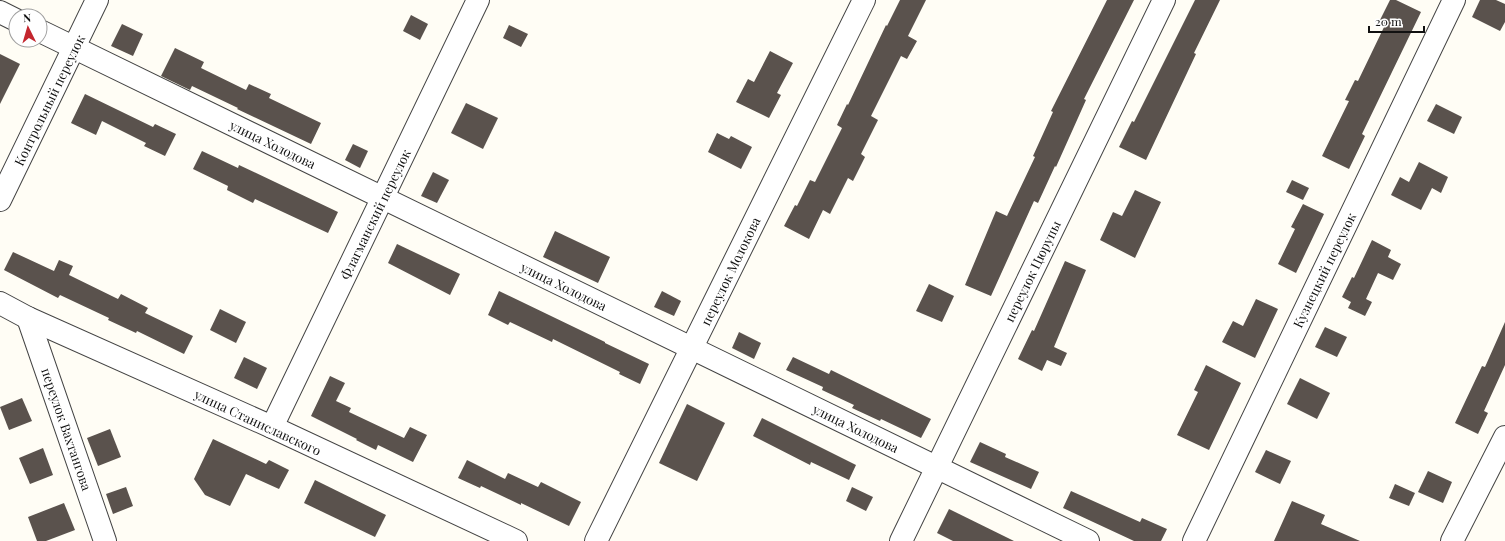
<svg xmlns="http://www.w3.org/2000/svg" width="1505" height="541" viewBox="0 0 1505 541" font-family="'Playfair Display',serif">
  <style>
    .building { fill: #5a524d }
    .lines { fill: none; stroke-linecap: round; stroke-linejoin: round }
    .street-casing { stroke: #444; stroke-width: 24 }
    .street { stroke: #fff; stroke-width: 22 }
    .labels { text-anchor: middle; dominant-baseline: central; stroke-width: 4; stroke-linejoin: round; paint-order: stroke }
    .street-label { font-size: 13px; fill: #111; stroke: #fff }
  </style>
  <rect width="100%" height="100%" fill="#fffdf5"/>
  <g class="building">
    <polygon points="900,0 926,0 908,36 917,41 907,59 901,56 871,116 878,120 861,154 865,157 853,181 848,178 830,214 823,210 809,239 784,226 795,205 797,206 810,180 815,182 842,128 837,125 847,104 848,105 886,25 887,26"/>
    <polygon points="1107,0 1134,0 1084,99 1086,100 1056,167 1055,166 1038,203 1034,201 991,296 965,285 996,211 1007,216 1035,157 1033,156 1053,112 1051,111"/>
    <polygon points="1195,0 1220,0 1194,53 1196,54 1146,160 1119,147 1132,121 1134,122"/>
    <polygon points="1390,0 1396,0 1421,12 1362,134 1365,136 1349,169 1322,156 1349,101 1345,100 1355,80 1358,81 1385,25 1379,22"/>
    <polygon points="1480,0 1496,0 1505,4 1505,22 1500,31 1472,17"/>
    <polygon points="411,15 428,24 420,40 403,31"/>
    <polygon points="122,24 143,34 133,56 111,46"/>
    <polygon points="509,25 528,34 521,47 503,38"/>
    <polygon points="175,48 204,62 201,68 246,90 249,84 271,94 269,98 321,123 311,144 237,109 238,108 192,86 190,90 161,76"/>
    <polygon points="770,51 793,63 777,93 781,95 769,118 736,102 748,79 754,82"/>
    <polygon points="0,54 20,64 0,104"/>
    <polygon points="85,94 153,127 155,124 176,134 165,156 144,146 146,143 102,121 96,135 71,123"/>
    <polygon points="466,103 498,118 483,149 451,133"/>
    <polygon points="1436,104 1462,117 1454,134 1427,121"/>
    <polygon points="717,133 729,139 731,136 752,147 741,169 708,152"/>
    <polygon points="353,144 368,151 360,168 345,160"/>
    <polygon points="202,151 238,168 239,165 338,212 328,233 255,199 253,203 227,190 228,186 193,169"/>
    <polygon points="1419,162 1448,177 1441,193 1432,188 1421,210 1391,195 1400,177 1409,182"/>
    <polygon points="433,172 449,180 437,203 421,196"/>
    <polygon points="1292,180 1309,188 1303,200 1286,192"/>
    <polygon points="1135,190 1161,202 1135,258 1100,240 1113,212 1122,216"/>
    <polygon points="1303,204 1324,214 1296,273 1278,264 1295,229 1291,227"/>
    <polygon points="555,231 610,257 598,283 543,257"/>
    <polygon points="1372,240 1391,250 1388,257 1401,264 1393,280 1378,273 1366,299 1372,302 1365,316 1348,308 1351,302 1342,297 1352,277 1354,278"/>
    <polygon points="397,244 460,274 450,295 388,263"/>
    <polygon points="13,252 54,271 59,260 73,266 69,275 118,299 121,294 148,308 145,313 193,336 184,354 137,331 136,333 108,320 109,318 60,295 58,298 4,270"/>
    <polygon points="1065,261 1086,270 1054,347 1067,353 1061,366 1047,360 1042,371 1018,359 1032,330 1034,331"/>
    <polygon points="929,284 954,296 942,322 916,311"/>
    <polygon points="499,291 605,342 605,343 649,364 640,384 619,374 620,372 553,339 552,342 510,322 508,325 488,315"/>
    <polygon points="662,291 681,301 674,316 654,307"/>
    <polygon points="1256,299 1278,309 1255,358 1222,342 1233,321 1243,326"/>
    <polygon points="220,309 246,322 236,343 210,330"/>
    <polygon points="1505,322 1505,365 1484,411 1488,413 1478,434 1455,423 1482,366 1485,367"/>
    <polygon points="1325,327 1347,337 1337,357 1315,347"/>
    <polygon points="739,332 761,343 754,359 732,348"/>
    <polygon points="244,357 267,368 257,389 234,378"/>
    <polygon points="793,357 829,374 831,370 931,419 921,438 881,419 880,421 852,408 854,405 822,390 823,387 786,370"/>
    <polygon points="1206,365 1241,383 1209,450 1177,435 1198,392 1194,390"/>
    <polygon points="330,376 345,383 336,401 351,408 349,412 404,438 410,427 427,435 413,462 378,445 376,450 356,440 357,439 311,416"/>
    <polygon points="1300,378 1330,393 1317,419 1287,404"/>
    <polygon points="22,398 32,421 9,430 0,407"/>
    <polygon points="687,404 725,423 697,481 659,463"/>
    <polygon points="762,418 856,465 849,480 811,462 810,465 753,436"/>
    <polygon points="110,429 121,457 98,466 87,438"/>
    <polygon points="213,439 266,464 269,460 289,470 279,489 246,474 230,506 205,495 194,479"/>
    <polygon points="980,442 1006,454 1005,457 1039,472 1031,489 970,462"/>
    <polygon points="43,448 53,475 30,484 19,458"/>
    <polygon points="1266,450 1291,461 1280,484 1255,472"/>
    <polygon points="467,460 505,479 508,473 538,487 541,482 581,502 569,526 521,503 521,505 481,486 480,488 458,478"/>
    <polygon points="1428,471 1452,482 1443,503 1418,492"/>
    <polygon points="315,480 386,515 375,537 304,503"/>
    <polygon points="1395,484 1415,493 1409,506 1389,498"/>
    <polygon points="126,487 133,506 113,514 106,494"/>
    <polygon points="852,487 873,497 866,511 846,501"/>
    <polygon points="1071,491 1140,522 1142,518 1167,529 1161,541 1134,541 1063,508"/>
    <polygon points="1292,501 1325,515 1321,524 1360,541 1274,541"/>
    <polygon points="64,503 75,530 46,541 37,541 28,517"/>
    <polygon points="949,509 1014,541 953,541 937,533"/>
  </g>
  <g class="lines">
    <g class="street-casing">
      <g id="street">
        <polyline points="0,12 16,20"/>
        <polyline points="40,31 1088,541"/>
        <polyline points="0,200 97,0"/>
        <polyline points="0,303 28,318 272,427 516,541"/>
        <polyline points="28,318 105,541"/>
        <polyline points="272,427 478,0"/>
        <polyline points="596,541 864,0"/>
        <polyline points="901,541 1164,0"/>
        <polyline points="1194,541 1454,0"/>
        <polyline points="1452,541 1505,437"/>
      </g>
    </g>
    <use href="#street" class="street"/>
  </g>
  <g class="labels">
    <g class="street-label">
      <text transform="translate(49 100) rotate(-64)">Контрольный переулок</text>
      <text transform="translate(273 144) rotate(26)">улица Холодова</text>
      <text transform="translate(375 214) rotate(-64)">Флагманский переулок</text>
      <text transform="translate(1324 270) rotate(-64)">Кузнецкий переулок</text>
      <text transform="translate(730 271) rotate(-64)">переулок Молокова</text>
      <text transform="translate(1032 271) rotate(-64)">переулок Цюрупы</text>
      <text transform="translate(564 286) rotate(26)">улица Холодова</text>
      <text transform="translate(258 422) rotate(25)">улица Станиславского</text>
      <text transform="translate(856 428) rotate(26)">улица Холодова</text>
      <text transform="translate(67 429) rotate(71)">переулок Вахтангова</text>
    </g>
  </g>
  <g transform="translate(28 28) rotate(355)"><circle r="19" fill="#ffffff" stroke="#a0a0a0"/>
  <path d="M0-3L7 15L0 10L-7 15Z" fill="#c4262e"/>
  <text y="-6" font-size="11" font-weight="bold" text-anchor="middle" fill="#111111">N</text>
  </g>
  <path d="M1369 26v6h55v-6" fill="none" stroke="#111111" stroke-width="2"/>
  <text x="1375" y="26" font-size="12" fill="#111111" stroke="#ffffff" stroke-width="3" paint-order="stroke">20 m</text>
</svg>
